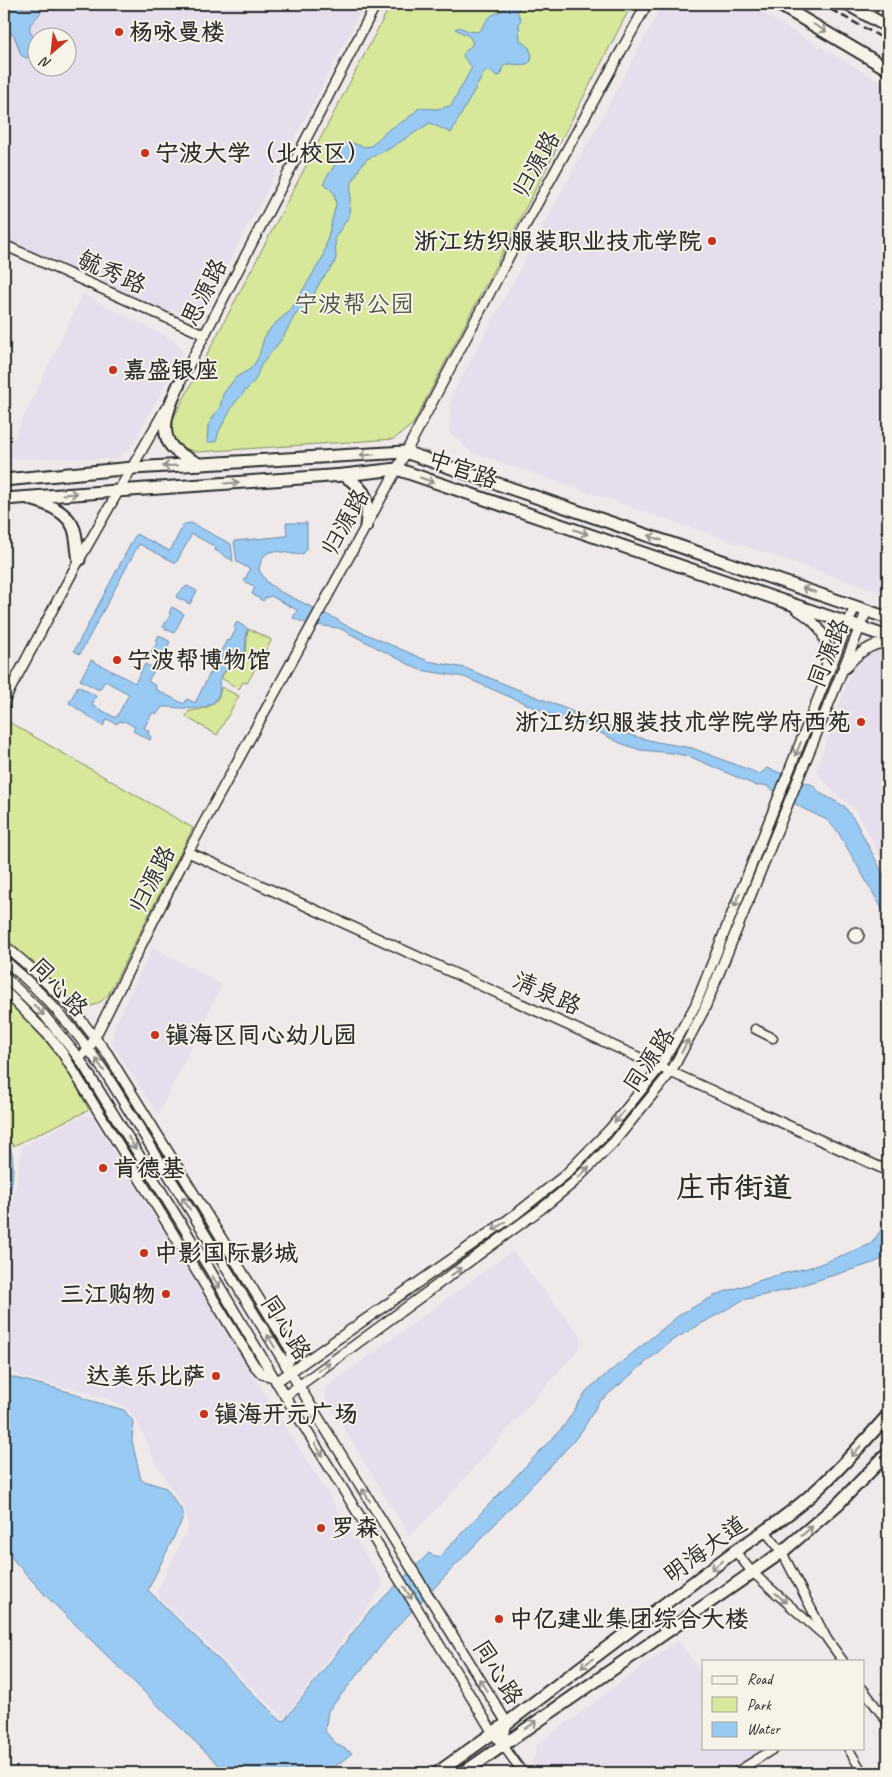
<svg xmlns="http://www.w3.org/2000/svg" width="892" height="1777" viewBox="0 0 892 1777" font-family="Caveat,'LXGW WenKai TC',sans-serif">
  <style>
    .built { fill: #e6dded; fill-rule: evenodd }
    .green { fill: #d7e89b; stroke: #818a63 }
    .water { fill: #98caf4; stroke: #6c8aa4 }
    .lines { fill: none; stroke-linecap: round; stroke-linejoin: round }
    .minor-casing { stroke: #2b2b2b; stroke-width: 11 }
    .tertiary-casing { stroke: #2b2b2b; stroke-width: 12 }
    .primary-casing { stroke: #2b2b2b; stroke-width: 15 }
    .minor { stroke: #f7f3e8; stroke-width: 8 }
    .tertiary { stroke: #f7f3e8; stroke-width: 9 }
    .primary { stroke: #f7f3e8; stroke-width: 11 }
    .rail { stroke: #2b2b2b; stroke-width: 2.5; stroke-dasharray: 8 4; stroke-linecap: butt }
    .oneway { stroke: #918f8a }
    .poi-dot { fill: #c8321e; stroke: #f7f3e8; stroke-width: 2 }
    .labels { text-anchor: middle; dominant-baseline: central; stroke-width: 4; stroke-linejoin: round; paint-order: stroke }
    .poi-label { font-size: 24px; font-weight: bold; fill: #2b2b2b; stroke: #f7f3e8; text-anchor: start }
    .street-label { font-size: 24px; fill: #2b2b2b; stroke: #f7f3e8 }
    .park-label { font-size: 24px; fill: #4d5141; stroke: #f7f3e8 }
    .district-label { font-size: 29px; font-weight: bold; fill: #2b2b2b; stroke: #f7f3e8 }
  </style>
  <rect width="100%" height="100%" fill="#efe9ea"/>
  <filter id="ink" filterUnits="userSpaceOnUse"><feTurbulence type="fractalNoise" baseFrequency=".02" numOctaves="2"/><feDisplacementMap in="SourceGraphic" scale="10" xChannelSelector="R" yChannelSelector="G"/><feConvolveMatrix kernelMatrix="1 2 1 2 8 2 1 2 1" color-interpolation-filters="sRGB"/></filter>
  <g filter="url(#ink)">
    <g class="built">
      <path d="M4,4h361l-161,305 -18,6 -24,-6 -158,-70zM38,38h30v30h-30z"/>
      <polygon points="663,4 746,4 888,86 888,595 471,452 449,432 451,397"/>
      <polygon points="83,294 173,340 183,352 130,449 114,459 4,458"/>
      <polygon points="883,648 888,650 888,869 854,808 831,789 816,771 851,673 861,658"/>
      <polygon points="153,947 222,985 158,1115 112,1043 114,1026"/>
      <polygon points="91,1115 384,1584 284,1718 156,1594 188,1528 187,1517 184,1507 155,1462 138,1422 124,1405 91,1393 22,1377 4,1366 4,1223 10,1213 16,1185 22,1146 81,1117"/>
      <polygon points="512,1251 580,1335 580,1345 575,1353 449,1496 410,1536 325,1398 325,1388"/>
      <polygon points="678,1640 703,1674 703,1748 759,1748 761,1751 726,1773 535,1773 533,1762 537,1745"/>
    </g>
    <g class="green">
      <polygon points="391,4 632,4 413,424 394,439 198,452 183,448 172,438 173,419"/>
      <path d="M249,629l21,10 1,2 -24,42 -4,-1 -4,7 -18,-11c5,-10 16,-13 22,-22 6,-9 2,-19 6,-27z"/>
      <path d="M221,687l18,9 -22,39 -31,-18 3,-6c16,-1 31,-6 32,-24z"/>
      <path d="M7,721l186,107 -85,167c-10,10 -17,13 -31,12l-73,-68v-212z"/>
      <polygon points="4,996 57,1054 74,1082 89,1110 13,1146 8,1137 4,1134"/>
    </g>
    <g class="water">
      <polygon points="7,4 16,4 25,9 39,7 41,12 30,25 30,32 37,41 37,51 33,56 26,58 21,55 14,35 4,30 4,15 9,6"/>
      <path d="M507,4h15l-5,8 4,7 -2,5 1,16 9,8 3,7 -1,6c-9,9 -23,-2 -28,6 -2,2 -1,5 -2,8l-3,1 -8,-4 -5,-1 -34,62 -21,-10 -41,26 -22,10 -7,8 -9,18 -2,31 -14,22 1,20 -2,6 -14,18 -11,22 -11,8 -4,5 -12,22 -21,26 -6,15 -21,24 -15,27 -3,11h-9l1,-17 12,-18 3,-13 13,-17 13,-7 6,-7 4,-7 5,-18 8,-12 18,-15 33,-54 13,-53 -2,-11 -10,-10c2,-7 7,-11 10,-17 3,-8 4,-22 14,-23 8,-1 13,6 23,3l17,-16 19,-11 12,-11 17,1 15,-3 20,-37 1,-2c-15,-16 -8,-11 1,-24l-4,-7 -14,-7 4,-2 9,4 10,1c5,-5 6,-9 10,-13 6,-8 13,-4 19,-15z"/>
      <polygon points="191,523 231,544 233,561 215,550 216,547 192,534 176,563 139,544 80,654 74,651 136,534 170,551 184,524"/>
      <path d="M286,523h21v26l-4,5c-17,3 -40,-15 -44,16l8,12 12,9 59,29 5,4 85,37 37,7 168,68 24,6 35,6 68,26 7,-6 46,17 7,8 24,13 10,13 34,64v36l-50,-87 -11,-12 -25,-12 -37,-23 -8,1 -66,-29 -18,-4 -33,-3 -20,-7 -35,-18 -15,-2 -106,-46 -44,-7 -81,-42 -31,-4 -15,-6 4,-8 -26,-14 -6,2 -2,3 -11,-7 3,-7 -11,-6 6,-12 -13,-7 -3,-21 53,-5z"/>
      <polygon points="187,586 197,591 190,604 176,597 178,593"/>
      <polygon points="172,607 184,614 174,633 163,627 171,614 169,613"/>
      <path d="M237,622l11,7c-4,8 0,17 -5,26 -5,9 -17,12 -22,21 -4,8 1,15 -4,22 -12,17 -38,8 -55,9l-5,7 -4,-2 -9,16 5,3 -1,3 3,3 -1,3 -17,-9 2,-4 -11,-6 -1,1 -4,-1 -2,3 -10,-5 -4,7 -34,-23 9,-17 18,10 -4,9 24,13 13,-24 -24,-13 -6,9 -19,-10 11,-20 44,23 10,-19 10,5 -7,12 8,5 -1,3 29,15 3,-5 8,4 16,-32 2,1 7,-12 -3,-2 10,-18 3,1 6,-12 -2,-2z"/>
      <polygon points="159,635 170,642 161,660 149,654 158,642 156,641"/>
      <path d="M4,1137c16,15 7,60 0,78z"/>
      <polygon points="888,1214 888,1256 873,1263 786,1290 743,1300 671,1341 599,1402 583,1429 572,1443 393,1631 328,1711 325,1731 335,1743 352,1753 327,1773 227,1773 46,1596 16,1563 6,1549 4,1531 4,1375 77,1394 85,1399 124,1410 133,1421 132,1441 141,1480 166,1488 183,1512 183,1518 148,1590 279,1719 284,1721 368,1613 429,1553 438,1558 564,1426 587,1390 682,1313 718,1294 777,1275 815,1266 871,1244 881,1230"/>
    </g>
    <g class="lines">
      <g class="minor-casing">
        <g id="minor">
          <circle cx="856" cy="935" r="3.5"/>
          <polyline points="755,1029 773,1038"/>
          <polyline points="765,1531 782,1552 827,1639 843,1661"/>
          <polyline points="735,1551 752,1572 822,1634"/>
          <polyline points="863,1689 888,1723"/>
          <polyline points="502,1744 523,1773"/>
          <polyline points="848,1748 863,1773"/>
          <polyline points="735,1773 775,1748"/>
        </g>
      </g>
      <g class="tertiary-casing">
        <g id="tertiary">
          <polyline points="4,245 205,335"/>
          <polyline points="176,390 376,4"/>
          <path d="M796,609c27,16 33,30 30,61"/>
          <path d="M846,668c10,-14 25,-24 42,-26"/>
          <polyline points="4,701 79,560 166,408"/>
          <polyline points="188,852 888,1171"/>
          <polyline points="4,945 31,968 70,1006 107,1053 290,1349 291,1357 286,1366"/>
          <path d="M4,960c41,34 75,73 104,117l399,646 -5,21"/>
          <polyline points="4,976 44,1015 79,1058 210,1270 285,1396 417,1608 493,1733 502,1744"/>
          <polyline points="4,990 50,1037 63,1054 254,1365 262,1374 273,1377"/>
          <polyline points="79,1058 89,1049 188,852 397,469 526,224 647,4"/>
          <polyline points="276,1382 516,1214 565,1175 609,1130 660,1067 695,1006 855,606"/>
          <polyline points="285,1396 541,1209 573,1183 614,1142 671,1072 704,1010 867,610"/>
        </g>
      </g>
      <g class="primary-casing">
        <g id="primary">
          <polyline points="778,4 888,69"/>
          <polyline points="847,4 888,27"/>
          <path d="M179,384c-8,19 -22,45 -7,63 7,8 18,12 27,17"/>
          <path d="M344,475c23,16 26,24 22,51"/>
          <polyline points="4,480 133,468 405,452 888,618"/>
          <polyline points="4,499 344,475 397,469 888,637"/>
          <path d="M30,499c16,4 38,13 44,30 3,9 3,21 5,31"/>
          <path d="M437,1773l70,-50 228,-172c30,-20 61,-41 87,-66 23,-22 45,-46 66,-70"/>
          <polyline points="463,1773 782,1552 839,1503 888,1453"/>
        </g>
      </g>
      <use href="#minor" class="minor"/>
      <use href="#tertiary" class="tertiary"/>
      <use href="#primary" class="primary"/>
      <polyline class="rail" points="821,4 888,41"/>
    </g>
    <defs><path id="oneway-shaft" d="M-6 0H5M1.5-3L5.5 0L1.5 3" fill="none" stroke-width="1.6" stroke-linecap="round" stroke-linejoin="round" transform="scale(1.25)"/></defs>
    <g class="oneway">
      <use href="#oneway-shaft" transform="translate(820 28) rotate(30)"/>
      <use href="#oneway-shaft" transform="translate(367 455) rotate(176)"/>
      <use href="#oneway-shaft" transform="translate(170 466) rotate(177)"/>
      <use href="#oneway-shaft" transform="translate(427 480) rotate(19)"/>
      <use href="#oneway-shaft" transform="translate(232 483) rotate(-4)"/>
      <use href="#oneway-shaft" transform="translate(70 494) rotate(-4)"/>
      <use href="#oneway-shaft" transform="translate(581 532) rotate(19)"/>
      <use href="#oneway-shaft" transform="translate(655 538) rotate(-161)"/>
      <use href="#oneway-shaft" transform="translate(809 590) rotate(-161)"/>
      <use href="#oneway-shaft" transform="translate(798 749) rotate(112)"/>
      <use href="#oneway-shaft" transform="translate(737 900) rotate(112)"/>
      <use href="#oneway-shaft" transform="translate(39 1010) rotate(46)"/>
      <use href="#oneway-shaft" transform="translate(685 1046) rotate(-62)"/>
      <use href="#oneway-shaft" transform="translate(100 1065) rotate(-124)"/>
      <use href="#oneway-shaft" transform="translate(619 1117) rotate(130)"/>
      <use href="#oneway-shaft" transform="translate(132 1143) rotate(58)"/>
      <use href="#oneway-shaft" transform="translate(584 1172) rotate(-45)"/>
      <use href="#oneway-shaft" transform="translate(186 1203) rotate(-122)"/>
      <use href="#oneway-shaft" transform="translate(499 1226) rotate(145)"/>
      <use href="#oneway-shaft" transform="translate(456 1272) rotate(-36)"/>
      <use href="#oneway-shaft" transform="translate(216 1282) rotate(59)"/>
      <use href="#oneway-shaft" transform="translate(271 1341) rotate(-121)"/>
      <use href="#oneway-shaft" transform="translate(324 1367) rotate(-36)"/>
      <use href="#oneway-shaft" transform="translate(319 1450) rotate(58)"/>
      <use href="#oneway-shaft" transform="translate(856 1451) rotate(133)"/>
      <use href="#oneway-shaft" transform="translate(366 1495) rotate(-122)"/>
      <use href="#oneway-shaft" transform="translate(807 1531) rotate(-41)"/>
      <use href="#oneway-shaft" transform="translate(717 1565) rotate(143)"/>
      <use href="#oneway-shaft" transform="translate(408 1593) rotate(58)"/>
      <use href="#oneway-shaft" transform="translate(781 1598) rotate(42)"/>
      <use href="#oneway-shaft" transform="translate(587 1663) rotate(143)"/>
      <use href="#oneway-shaft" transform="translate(483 1685) rotate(-122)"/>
      <use href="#oneway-shaft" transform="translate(531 1725) rotate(-35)"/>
    </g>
  </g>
  <g class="poi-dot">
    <circle cx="119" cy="32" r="5"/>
    <circle cx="145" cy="153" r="5"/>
    <circle cx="712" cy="241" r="5"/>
    <circle cx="113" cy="370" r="5"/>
    <circle cx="117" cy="660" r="5"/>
    <circle cx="861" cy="722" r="5"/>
    <circle cx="155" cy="1035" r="5"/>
    <circle cx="103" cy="1168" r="5"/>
    <circle cx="144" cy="1253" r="5"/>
    <circle cx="166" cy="1294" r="5"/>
    <circle cx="216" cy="1376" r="5"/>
    <circle cx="204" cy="1414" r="5"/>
    <circle cx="321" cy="1528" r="5"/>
    <circle cx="499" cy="1619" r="5"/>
  </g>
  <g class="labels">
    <g class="poi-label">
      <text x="129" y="32">杨咏曼楼</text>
      <text x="155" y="153">宁波大学（北校区）</text>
      <text x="702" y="241" text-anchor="end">浙江纺织服装职业技术学院</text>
      <text x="123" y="370">嘉盛银座</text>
      <text x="127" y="660">宁波帮博物馆</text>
      <text x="851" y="722" text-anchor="end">浙江纺织服装技术学院学府西苑</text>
      <text x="165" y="1035">镇海区同心幼儿园</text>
      <text x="113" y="1168">肯德基</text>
      <text x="154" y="1253">中影国际影城</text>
      <text x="156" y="1294" text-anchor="end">三江购物</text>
      <text x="206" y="1376" text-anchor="end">达美乐比萨</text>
      <text x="214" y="1414">镇海开元广场</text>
      <text x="331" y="1528">罗森</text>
      <text x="509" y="1619">中亿建业集团综合大楼</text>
    </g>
    <g class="street-label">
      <text transform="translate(536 164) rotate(-61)">归源路</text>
      <text transform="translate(112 272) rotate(24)">毓秀路</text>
      <text transform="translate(204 292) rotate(-63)">思源路</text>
      <text transform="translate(463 469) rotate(19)">中官路</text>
      <text transform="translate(345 522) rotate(-61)">归源路</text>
      <text transform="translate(828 653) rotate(-68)">同源路</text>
      <text transform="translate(152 879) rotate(-63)">归源路</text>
      <text transform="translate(59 987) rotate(46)">同心路</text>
      <text transform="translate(547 993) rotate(24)">清泉路</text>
      <text transform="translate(649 1060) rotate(-56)">同源路</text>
      <text transform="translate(286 1327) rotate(58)">同心路</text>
      <text transform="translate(705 1549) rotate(-36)">明海大道</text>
      <text transform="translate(498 1672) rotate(58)">同心路</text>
    </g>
    <g class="park-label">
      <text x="354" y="304">宁波帮公园</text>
    </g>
    <g class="district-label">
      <text x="734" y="1187">庄市街道</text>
    </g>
  </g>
  <rect width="892" height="1777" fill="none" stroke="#f7f3e8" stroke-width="20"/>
  <rect x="10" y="10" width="872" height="1757" fill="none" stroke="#2b2b2b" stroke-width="2" filter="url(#ink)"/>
  <rect x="702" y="1660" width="162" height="90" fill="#f7f3e8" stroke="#a5a39c"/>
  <rect x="712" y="1676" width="25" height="8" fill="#f7f3e8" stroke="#a5a39c"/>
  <text x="747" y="1684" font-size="15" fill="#2b2b2b">Road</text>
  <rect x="712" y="1697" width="25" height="15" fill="#d7e89b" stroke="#a5a39c"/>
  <text x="747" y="1710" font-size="15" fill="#2b2b2b">Park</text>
  <rect x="712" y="1722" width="25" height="15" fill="#98caf4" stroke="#a5a39c"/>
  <text x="747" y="1734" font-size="15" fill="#2b2b2b">Water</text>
  <g transform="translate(52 52) rotate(208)"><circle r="24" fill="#f7f3e8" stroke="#a5a39c"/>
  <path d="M0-4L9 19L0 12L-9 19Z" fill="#c8321e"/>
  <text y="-8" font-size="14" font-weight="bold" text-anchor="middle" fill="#2b2b2b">N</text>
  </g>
</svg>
